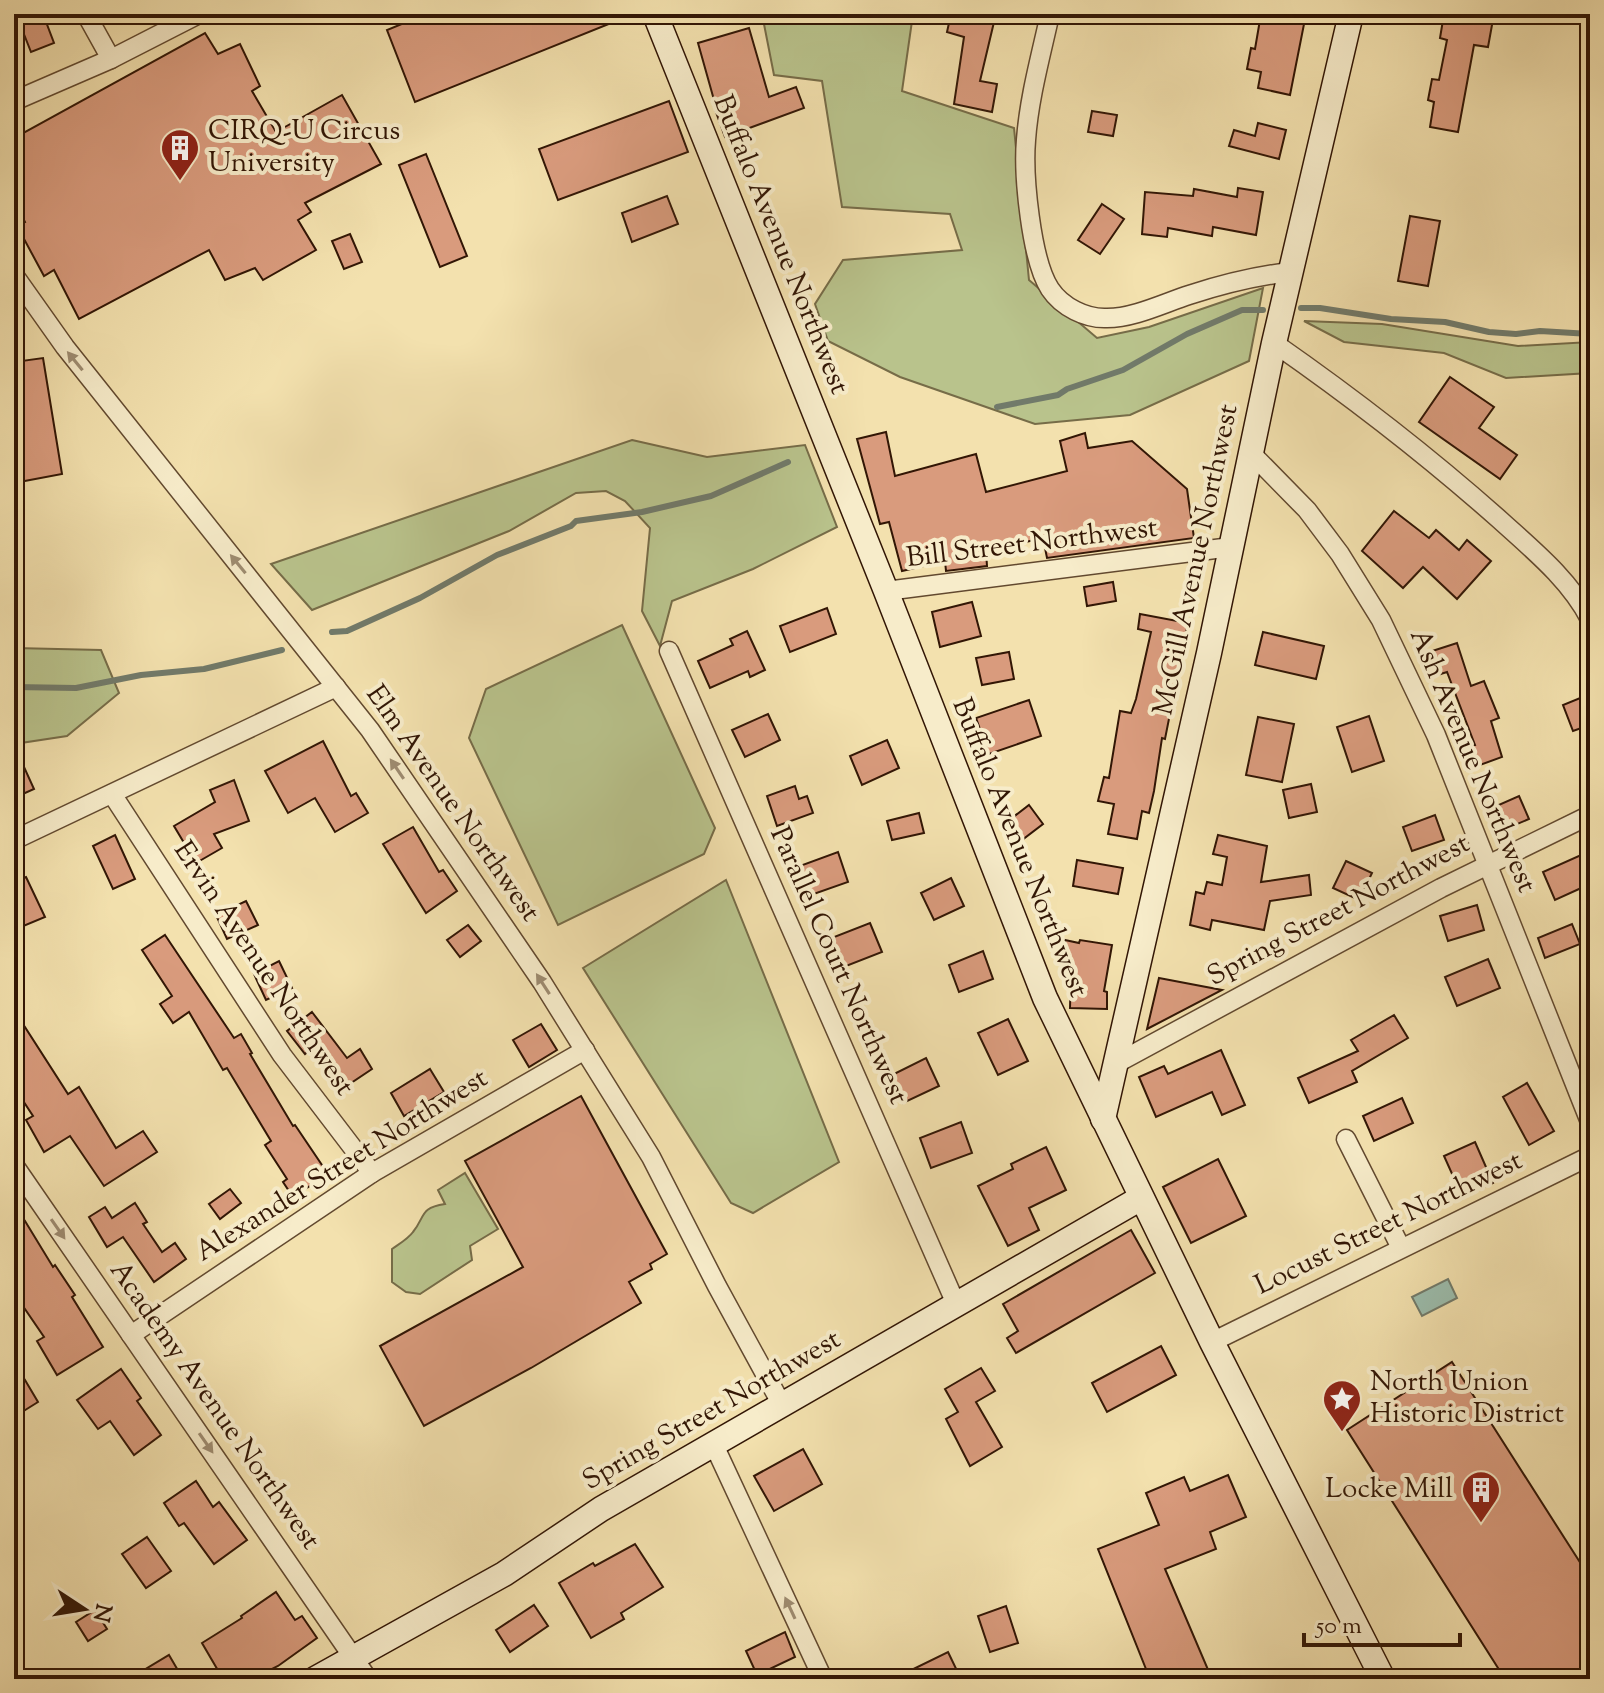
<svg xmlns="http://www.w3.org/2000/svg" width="1604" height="1693" viewBox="0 0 1604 1693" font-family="'Sorts Mill Goudy',serif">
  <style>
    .green { fill: #b9c38c; stroke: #766c48; stroke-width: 2 }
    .water { fill: #9bbdad; stroke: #717a6a; stroke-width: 2 }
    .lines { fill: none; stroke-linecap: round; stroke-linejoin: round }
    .stream { stroke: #717a6a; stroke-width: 6 }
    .building { fill: #d99b7d; stroke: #321605; stroke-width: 2 }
    .street-casing { stroke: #62492f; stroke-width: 21 }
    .secondary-casing { stroke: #321605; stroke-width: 27 }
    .street { stroke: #f7ecca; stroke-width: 18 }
    .secondary { stroke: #f7ecca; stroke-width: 24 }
    .oneway { fill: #9e8c71 }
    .labels { text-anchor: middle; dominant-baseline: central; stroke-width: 8; stroke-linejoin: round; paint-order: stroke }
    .poi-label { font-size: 28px; fill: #321605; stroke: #f7ecca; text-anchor: start }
    .street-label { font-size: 28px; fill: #321605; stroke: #f7ecca }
  </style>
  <rect width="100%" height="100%" fill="#f3e1ae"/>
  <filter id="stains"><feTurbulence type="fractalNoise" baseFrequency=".0025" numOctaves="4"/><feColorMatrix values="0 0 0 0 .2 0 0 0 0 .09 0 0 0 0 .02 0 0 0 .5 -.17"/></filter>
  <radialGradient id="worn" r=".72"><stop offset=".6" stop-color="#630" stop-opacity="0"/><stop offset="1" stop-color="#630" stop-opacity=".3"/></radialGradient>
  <g class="green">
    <polygon points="762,14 913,14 902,91 1014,128 1029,280 1097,338 1149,327 1263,288 1249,361 1130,415 1035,424 900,377 828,341 815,304 843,260 962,250 950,214 842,207 822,81 774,75"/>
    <polygon points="1304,321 1382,324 1518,346 1590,342 1590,373 1506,378 1444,353 1344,342"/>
    <polygon points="632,440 707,457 805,445 837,527 753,569 672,601 660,646 642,611 650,528 625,501 606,491 576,493 509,531 312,610 271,564"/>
    <polygon points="622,625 715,828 704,854 558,925 469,738 486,689"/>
    <polygon points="14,648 101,650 119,693 67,736 14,744"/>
    <polygon points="726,880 839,1162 753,1213 731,1203 583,968"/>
    <path d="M465,1173l33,56 -28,17 2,14 -52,34 -14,-2 -14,-10v-33c7,-5 16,-10 21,-17 13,-16 6,-24 32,-28l-7,-14z"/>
  </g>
  <polygon class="water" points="1448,1279 1457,1298 1422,1316 1412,1297"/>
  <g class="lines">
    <g class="stream">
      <polyline points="1301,308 1320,308 1391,319 1445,322 1489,332 1516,334 1540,331 1590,334"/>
      <polyline points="997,407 1058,395 1067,389 1123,370 1187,334 1242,310 1263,310"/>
      <polyline points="332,632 347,631 420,598 497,555 571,526 576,521 642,512 711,496 788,462"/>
      <polyline points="14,687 76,688 141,675 204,669 282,650"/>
    </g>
  </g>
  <g class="building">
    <polygon points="16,14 43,14 54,43 31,52"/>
    <polygon points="426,14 631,14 631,15 415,102 387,30"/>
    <polygon points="951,14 994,22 980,81 997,84 992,112 954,104 964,37 947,32"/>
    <polygon points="1261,14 1306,14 1290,95 1258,88 1261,72 1247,69 1251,48 1255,49"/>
    <polygon points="1444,14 1494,14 1488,47 1474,45 1458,132 1430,127 1434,102 1428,100 1432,79 1439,80 1447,40 1440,38"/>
    <polygon points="749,28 769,97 796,87 804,108 725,137 712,101 714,100 698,43"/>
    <polygon points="205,33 218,54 240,44 260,86 252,91 276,132 342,95 381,164 305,203 311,212 298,220 316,250 263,280 255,268 225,280 209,250 79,319 54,270 44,276 17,226 25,222 14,201 14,138"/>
    <polygon points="669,101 688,152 558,200 539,149"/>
    <polygon points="1092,111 1117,115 1113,136 1088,132"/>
    <polygon points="1258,123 1286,130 1279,159 1229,146 1234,130 1255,136"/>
    <polygon points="426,154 467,256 440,267 399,165"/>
    <polygon points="1238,188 1263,192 1256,235 1213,227 1212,236 1168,228 1167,237 1142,234 1145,192 1193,196 1194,189 1237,197"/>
    <polygon points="667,196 678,224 632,242 622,213"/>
    <polygon points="1102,204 1124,219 1100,254 1078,240"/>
    <polygon points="1410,216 1440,221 1428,286 1398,281"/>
    <polygon points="350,234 362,262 344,269 332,241"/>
    <polygon points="43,358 62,474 14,483 14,362"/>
    <polygon points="1450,377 1494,407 1479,428 1517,455 1500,479 1419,422"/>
    <polygon points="886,432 895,476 976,454 986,492 1067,471 1060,441 1085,433 1088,448 1132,441 1187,489 1194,538 1047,558 1043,538 986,551 987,566 946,571 945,561 902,571 889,522 880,524 857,439"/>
    <polygon points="1394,511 1429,538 1436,530 1459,550 1467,540 1491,561 1457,599 1423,567 1403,588 1362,551"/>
    <polygon points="1113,582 1116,601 1087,606 1084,587"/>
    <polygon points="972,602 981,636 940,647 932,612"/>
    <polygon points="827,608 836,634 790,652 780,626"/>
    <polygon points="1140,614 1188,623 1165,739 1162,738 1154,791 1149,813 1142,811 1137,839 1108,834 1114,804 1098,801 1104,777 1109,778 1120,711 1131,713 1136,699 1151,632 1138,629"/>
    <polygon points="747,631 765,670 750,677 748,671 710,688 698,661 733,645 730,639"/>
    <polygon points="1263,632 1324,646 1316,679 1255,665"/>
    <polygon points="1457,643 1471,686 1484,681 1499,718 1491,721 1502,757 1466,770 1460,749 1475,745 1447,672 1428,678 1420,655"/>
    <polygon points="1009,652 1014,679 982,685 976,658"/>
    <polygon points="1590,694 1590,725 1573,731 1563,705"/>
    <polygon points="1029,700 1041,736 989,754 976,718"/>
    <polygon points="768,714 780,740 745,757 732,730"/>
    <polygon points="1369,716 1384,761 1352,772 1337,727"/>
    <polygon points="1258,717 1294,724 1282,782 1246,775"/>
    <polygon points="887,740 899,768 862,785 850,756"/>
    <polygon points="323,741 351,796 356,793 368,813 335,832 315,798 288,813 265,771"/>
    <polygon points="14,745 34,789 14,798"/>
    <polygon points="234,780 249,821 214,834 222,848 196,863 174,826 215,802 210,790"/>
    <polygon points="1311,784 1317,812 1289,818 1283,790"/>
    <polygon points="795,786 799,799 807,796 813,813 777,826 767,796"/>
    <polygon points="1519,796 1529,819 1494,834 1485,811"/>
    <polygon points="1029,805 1043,824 1022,840 1008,821"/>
    <polygon points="919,813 924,833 892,840 887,821"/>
    <polygon points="1435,815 1444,840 1412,851 1403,827"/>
    <polygon points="413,827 439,872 443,870 457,891 426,913 383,844"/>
    <polygon points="115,835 135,879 113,889 93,846"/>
    <polygon points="1218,835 1267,846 1261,882 1309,875 1311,895 1270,901 1264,930 1212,920 1210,930 1190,925 1196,892 1204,894 1207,882 1222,885 1227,857 1213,854"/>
    <polygon points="1590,851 1590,884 1555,900 1543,872"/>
    <polygon points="838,852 848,882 808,896 797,867"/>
    <polygon points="1077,860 1123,868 1118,894 1073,886"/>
    <polygon points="1346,861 1372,873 1359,900 1333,888"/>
    <polygon points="26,877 45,917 21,927 14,911 14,882"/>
    <polygon points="951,878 964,906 934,920 921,893"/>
    <polygon points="246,901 258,925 227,939 216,915"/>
    <polygon points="1477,905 1484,930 1448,941 1440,916"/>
    <polygon points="870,923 882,952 841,968 829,939"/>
    <polygon points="1572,924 1580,944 1545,958 1538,938"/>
    <polygon points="468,925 481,941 460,957 447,940"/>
    <polygon points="165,935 234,1038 241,1034 252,1053 250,1054 293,1126 295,1125 328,1174 293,1197 283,1182 287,1179 265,1145 271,1141 227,1068 223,1070 189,1012 173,1023 160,1004 172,996 142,950"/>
    <polygon points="1065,940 1079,943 1080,940 1112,945 1104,991 1107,992 1107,1009 1070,1008 1071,971 1060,969"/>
    <polygon points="983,951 993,979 959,992 949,965"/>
    <polygon points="1488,959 1500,988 1457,1006 1445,977"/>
    <polygon points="279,961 292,988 266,1000 254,974"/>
    <polygon points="1159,978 1222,990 1147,1029"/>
    <polygon points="14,1010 68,1094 79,1087 116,1148 143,1131 157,1152 104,1186 70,1136 44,1152 26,1120 33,1116 14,1087"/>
    <polygon points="312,1012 347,1058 360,1049 372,1069 339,1091 311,1049 305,1054 287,1031"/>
    <polygon points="1394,1015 1408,1038 1352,1071 1357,1082 1309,1103 1298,1078 1358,1051 1351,1040"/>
    <polygon points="1008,1019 1028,1061 998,1075 978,1033"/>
    <polygon points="541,1024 557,1050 529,1067 513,1040"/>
    <polygon points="1221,1050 1245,1105 1222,1115 1212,1092 1156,1117 1139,1077 1164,1066 1168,1074"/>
    <polygon points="926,1058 939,1086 903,1103 890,1076"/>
    <polygon points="430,1069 444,1092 404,1116 391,1093"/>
    <polygon points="1527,1083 1554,1131 1529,1145 1503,1097"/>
    <polygon points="581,1096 667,1254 650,1264 652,1269 629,1282 641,1303 531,1368 424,1426 380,1346 523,1267 465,1161"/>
    <polygon points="1402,1098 1413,1123 1374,1141 1363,1116"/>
    <polygon points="961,1122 972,1153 931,1168 920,1138"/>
    <polygon points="1475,1142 1493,1183 1462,1196 1444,1156"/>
    <polygon points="1046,1147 1066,1190 1029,1208 1039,1230 1008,1246 978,1186 1013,1169 1011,1164"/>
    <polygon points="1218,1159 1246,1216 1191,1243 1163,1187"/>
    <polygon points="230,1189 241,1203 220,1219 209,1204"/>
    <polygon points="135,1203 147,1222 143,1224 162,1252 175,1243 186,1259 154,1282 123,1237 107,1247 89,1217 105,1207 112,1218"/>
    <polygon points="25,1221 53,1267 55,1265 75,1295 72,1297 103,1347 57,1375 37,1341 44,1337 14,1293 14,1228"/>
    <polygon points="1131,1230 1155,1273 1016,1353 1007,1338 1018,1331 1003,1304"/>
    <polygon points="1161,1346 1176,1375 1107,1412 1092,1383"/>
    <polygon points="1452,1362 1590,1578 1590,1679 1505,1679 1347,1430"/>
    <polygon points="981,1368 995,1391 976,1402 1002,1447 970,1466 946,1419 958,1412 945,1389"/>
    <polygon points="121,1369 141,1398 137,1401 161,1435 134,1455 110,1421 98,1429 77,1400"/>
    <polygon points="25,1380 38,1402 14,1417 14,1387"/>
    <polygon points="803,1449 822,1484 774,1511 754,1476"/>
    <polygon points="1228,1475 1246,1517 1210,1532 1216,1549 1165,1569 1212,1679 1150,1679 1098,1549 1159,1525 1146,1493 1184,1477 1190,1491"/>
    <polygon points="196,1481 213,1507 219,1502 247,1540 214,1564 184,1523 179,1526 164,1503"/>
    <polygon points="147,1537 171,1571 146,1588 122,1554"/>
    <polygon points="635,1544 663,1587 621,1613 624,1619 591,1638 559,1583 593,1563 595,1566"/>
    <polygon points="276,1592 295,1620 302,1616 317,1638 278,1666 252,1679 223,1679 202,1643 242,1618 241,1616"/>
    <polygon points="534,1605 548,1626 510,1652 496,1630"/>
    <polygon points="1006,1606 1018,1643 990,1652 978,1616"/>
    <polygon points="95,1610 107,1629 88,1641 76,1622"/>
    <polygon points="785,1632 795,1657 757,1675 746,1651"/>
    <polygon points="948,1652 961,1679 893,1679"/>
    <polygon points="169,1655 183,1679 129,1679"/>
  </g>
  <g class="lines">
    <g class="street-casing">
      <g id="street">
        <polyline points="86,14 111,59"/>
        <path d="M1050,14c-9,41 -21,84 -24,126 -3,35 5,120 24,149 12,18 36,30 57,29 27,0 57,-15 82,-23 34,-11 66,-19 101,-23"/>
        <polyline points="14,101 111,59 199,14"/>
        <polyline points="14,275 65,347 370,730 542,982 651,1157 717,1286 782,1405"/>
        <path d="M1274,343c79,55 154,113 226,177 33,30 69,59 90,99"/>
        <polyline points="1251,453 1307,510 1340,554 1381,620 1436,735 1590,1122"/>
        <polyline points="886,591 1231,547"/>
        <polyline points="669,651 956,1304"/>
        <polyline points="112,794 282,1055 372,1173"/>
        <polyline points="14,840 336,687"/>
        <polyline points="1117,1063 1441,888 1590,815"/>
        <polyline points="1346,1139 1401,1248"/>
        <polyline points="14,1165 368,1679"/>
        <polyline points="131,1335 372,1173 585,1050"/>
        <polyline points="1212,1342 1590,1156"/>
        <polyline points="714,1445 823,1679"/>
      </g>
    </g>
    <g class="secondary-casing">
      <g id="secondary">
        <polyline points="655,14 886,591 1045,998 1212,1342 1383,1679"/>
        <polyline points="1103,1119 1209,653 1274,343 1351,14"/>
        <polyline points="315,1679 504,1574 601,1509 1141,1198"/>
      </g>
    </g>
    <use href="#street" class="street"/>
    <use href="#secondary" class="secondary"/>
  </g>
  <defs><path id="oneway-solid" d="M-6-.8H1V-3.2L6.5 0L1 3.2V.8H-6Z" transform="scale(2)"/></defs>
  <g class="oneway">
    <use href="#oneway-solid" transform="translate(75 361) rotate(-129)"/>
    <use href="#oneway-solid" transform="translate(238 564) rotate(-129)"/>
    <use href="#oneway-solid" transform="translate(397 769) rotate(-124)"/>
    <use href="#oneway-solid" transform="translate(543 984) rotate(-123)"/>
    <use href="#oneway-solid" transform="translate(58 1229) rotate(55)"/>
    <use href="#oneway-solid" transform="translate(206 1443) rotate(55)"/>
    <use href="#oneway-solid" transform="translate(790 1608) rotate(-115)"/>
  </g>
  <defs>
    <g id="building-pin" transform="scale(2)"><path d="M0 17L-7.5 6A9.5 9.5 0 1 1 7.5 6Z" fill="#8f2418" stroke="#f7ecca"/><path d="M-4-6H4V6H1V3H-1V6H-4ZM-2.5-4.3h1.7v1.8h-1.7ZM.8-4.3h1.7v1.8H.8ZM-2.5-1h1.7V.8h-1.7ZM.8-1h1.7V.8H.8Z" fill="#fff"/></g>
    <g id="sight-pin" transform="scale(2)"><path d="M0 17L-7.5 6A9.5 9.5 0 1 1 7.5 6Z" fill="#8f2418" stroke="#f7ecca"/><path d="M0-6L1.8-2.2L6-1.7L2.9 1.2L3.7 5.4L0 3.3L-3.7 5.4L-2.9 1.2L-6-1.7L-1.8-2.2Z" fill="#fff"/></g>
  </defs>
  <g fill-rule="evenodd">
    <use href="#building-pin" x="180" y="148"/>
    <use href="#sight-pin" x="1342" y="1399"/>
    <use href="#building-pin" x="1481" y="1490"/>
  </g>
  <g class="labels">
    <g class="poi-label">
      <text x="208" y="132">CIRQ-U Circus<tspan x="208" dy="32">University</tspan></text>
      <text x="1370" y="1383">North Union<tspan x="1370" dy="32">Historic District</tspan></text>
      <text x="1453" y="1490" text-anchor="end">Locke Mill</text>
    </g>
    <g class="street-label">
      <text transform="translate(780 245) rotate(68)">Buffalo Avenue Northwest</text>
      <text transform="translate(1032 544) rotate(-7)">Bill Street Northwest</text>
      <text transform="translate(1197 560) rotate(-78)">McGill Avenue Northwest</text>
      <text transform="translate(1472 761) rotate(67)">Ash Avenue Northwest</text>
      <text transform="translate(452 804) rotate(55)">Elm Avenue Northwest</text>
      <text transform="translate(1019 848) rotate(68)">Buffalo Avenue Northwest</text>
      <text transform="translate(1339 911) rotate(-28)">Spring Street Northwest</text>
      <text transform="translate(838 966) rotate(66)">Parallel Court Northwest</text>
      <text transform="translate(263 969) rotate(56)">Ervin Avenue Northwest</text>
      <text transform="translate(342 1166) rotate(-32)">Alexander Street Northwest</text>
      <text transform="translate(1389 1224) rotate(-26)">Locust Street Northwest</text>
      <text transform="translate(214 1406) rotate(55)">Academy Avenue Northwest</text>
      <text transform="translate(712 1411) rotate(-30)">Spring Street Northwest</text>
    </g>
  </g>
  <rect width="1604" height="1693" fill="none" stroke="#f3e1ae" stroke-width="48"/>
  <rect x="16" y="16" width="1572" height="1661" fill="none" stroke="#321605" stroke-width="4"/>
  <rect x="24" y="24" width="1556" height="1645" fill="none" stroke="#321605" stroke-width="2"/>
  <g transform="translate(84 1609) rotate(102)" stroke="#f7ecca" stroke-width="6" paint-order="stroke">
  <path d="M0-6L14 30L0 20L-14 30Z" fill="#321605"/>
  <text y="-12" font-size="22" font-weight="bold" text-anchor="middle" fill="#321605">N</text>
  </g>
  <path d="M1304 1633v12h156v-12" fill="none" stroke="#321605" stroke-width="4"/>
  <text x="1316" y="1633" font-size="24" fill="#321605" stroke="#f7ecca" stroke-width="6" paint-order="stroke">50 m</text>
  <rect width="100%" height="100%" filter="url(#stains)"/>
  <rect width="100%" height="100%" fill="url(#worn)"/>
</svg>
